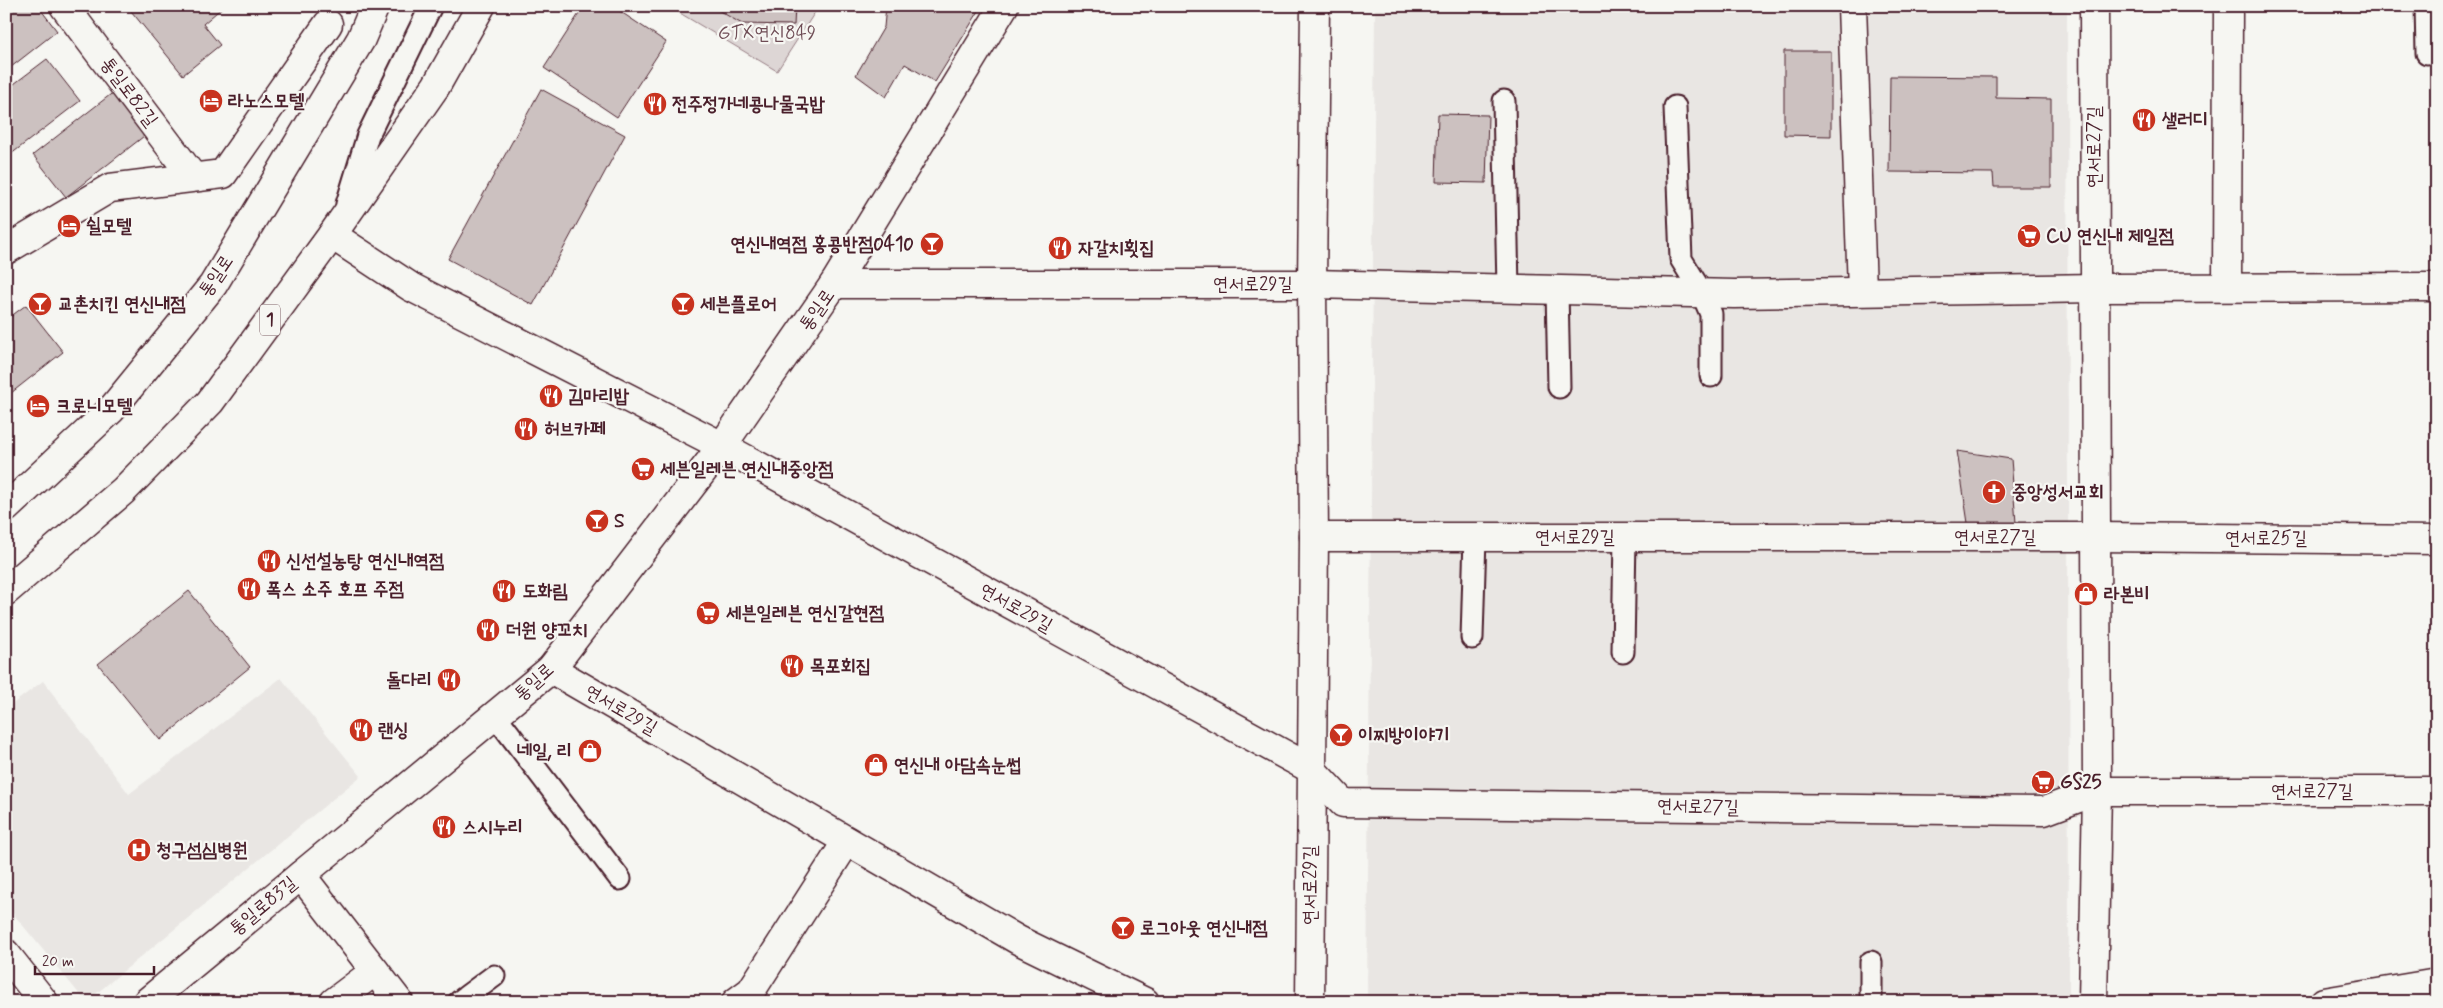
<svg xmlns="http://www.w3.org/2000/svg" width="2443" height="1008" viewBox="0 0 2443 1008" font-family="Mynerve,'Poor Story',sans-serif">
  <style>
    .built { fill: #e9e6e3 }
    .green { fill: #ddd6d5; stroke: #947a80 }
    .building { fill: #ccc1c0; stroke: #4a1f2b }
    .lines { fill: none; stroke-linecap: round; stroke-linejoin: round }
    .service-casing { stroke: #4a1f2b; stroke-width: 25 }
    .minor-casing { stroke: #4a1f2b; stroke-width: 31 }
    .primary-casing { stroke: #4a1f2b; stroke-width: 31 }
    .service { stroke: #f6f6f2; stroke-width: 21 }
    .minor { stroke: #f6f6f2; stroke-width: 28 }
    .primary { stroke: #f6f6f2; stroke-width: 28 }
    .labels { text-anchor: middle; dominant-baseline: central; stroke-width: 4.5; stroke-linejoin: round; paint-order: stroke }
    .shield { fill: #f6f6f2; stroke: #7e6067; stroke-width: 1 }
    .shield-label { font-size: 18px; font-weight: bold; fill: #4a1f2b }
    .park-label { font-size: 19px; fill: #6f4d56; stroke: #f6f6f2 }
    .street-label { font-size: 19px; fill: #4a1f2b; stroke: #f6f6f2 }
    .poi-label { font-size: 19px; font-weight: bold; fill: #4a1f2b; stroke: #f6f6f2; text-anchor: start }
  </style>
  <rect width="100%" height="100%" fill="#f6f6f2"/>
  <filter id="ink" filterUnits="userSpaceOnUse"><feTurbulence type="fractalNoise" baseFrequency=".02" numOctaves="2"/><feDisplacementMap in="SourceGraphic" scale="10" xChannelSelector="R" yChannelSelector="G"/><feConvolveMatrix kernelMatrix="1 2 1 2 8 2 1 2 1" color-interpolation-filters="sRGB"/></filter>
  <g filter="url(#ink)">
    <g class="built">
      <polygon points="1375,6 2067,6 2069,1002 1367,1002"/>
      <polygon points="281,678 361,776 86,1002 6,905 6,709 43,681 129,794"/>
    </g>
    <polygon class="green" points="668,6 819,6 777,71"/>
    <g class="building">
      <polygon points="6,6 38,6 57,31 6,71"/>
      <polygon points="127,6 224,6 203,24 220,45 183,75"/>
      <polygon points="584,6 612,6 666,42 617,117 544,68"/>
      <polygon points="711,6 795,6 794,25 742,24"/>
      <polygon points="886,6 982,6 935,82 905,64 886,97 856,75 884,27"/>
      <polygon points="1784,51 1831,51 1831,136 1784,135"/>
      <polygon points="47,59 80,101 6,158 6,90"/>
      <polygon points="1890,76 1996,77 1996,98 2051,99 2051,187 1994,187 1993,173 1889,172"/>
      <polygon points="541,89 625,135 533,305 448,259"/>
      <polygon points="115,91 148,133 66,197 33,155"/>
      <polygon points="1438,114 1488,115 1486,183 1436,182"/>
      <polygon points="26,305 63,352 6,397 6,320"/>
      <polygon points="1957,451 2011,459 2016,523 1968,523"/>
      <polygon points="189,591 250,667 160,740 98,664"/>
    </g>
    <g class="lines">
      <g class="service-casing">
        <g id="service">
          <polyline points="2426,6 2427,53"/>
          <polyline points="1504,101 1508,289"/>
          <polyline points="1675,107 1681,259 1702,293 1711,314 1711,376"/>
          <polyline points="347,204 368,135 431,6"/>
          <polyline points="1557,290 1559,387"/>
          <polyline points="1472,638 1475,537"/>
          <polyline points="1623,652 1625,537"/>
          <polyline points="495,715 620,879"/>
          <polyline points="459,1002 494,976"/>
          <polyline points="1871,1002 1871,962"/>
        </g>
      </g>
      <g class="minor-casing">
        <g id="minor">
          <polyline points="64,6 193,177"/>
          <polyline points="1852,6 1862,290"/>
          <polyline points="332,235 411,287 722,446 1311,769 1343,803 2044,811 2097,791 2437,791"/>
          <polyline points="6,250 110,188 223,174 328,24"/>
          <polyline points="834,284 1312,284 1734,294 2095,288 2437,287"/>
          <polyline points="2227,287 2228,6"/>
          <polyline points="1314,537 2095,537 2437,540"/>
          <polyline points="551,669 1018,940 1145,1002"/>
          <polyline points="301,875 399,1002"/>
          <polyline points="6,954 44,1002"/>
          <polyline points="147,1002 551,669 722,446 834,284 1004,6"/>
          <polyline points="334,1002 375,971"/>
          <polyline points="736,1002 751,991 847,841"/>
          <polyline points="1310,1002 1314,537 1312,284 1315,6"/>
          <polyline points="2093,1002 2097,791 2094,6"/>
          <polyline points="2324,1002 2437,983"/>
        </g>
      </g>
      <g class="primary-casing">
        <g id="primary">
          <polyline points="6,508 111,410 213,285 361,39 375,6"/>
          <polyline points="6,591 123,491 210,402 332,235 436,86 481,6"/>
        </g>
      </g>
      <use href="#service" class="service"/>
      <use href="#minor" class="minor"/>
      <use href="#primary" class="primary"/>
    </g>
  </g>
  <defs>
    <g id="hotel-disc" transform="scale(1.25)"><circle r="9.5" fill="#c8321e" stroke="#f6f6f2"/><path d="M-6-4.5h1.5V1H6V5H4.5V3h-9V5H-6ZM-4 0a1.8 1.8 0 1 1 3.6 0ZM.5 0V-2.5h3Q6-2.5 6 0Z" fill="#fff"/></g>
    <g id="restaurant-disc" transform="scale(1.25)"><circle r="9.5" fill="#c8321e" stroke="#f6f6f2"/><path d="M-5-6h1v4h1v-4h1v4h1v-4h1v5L-1.5 .5V6h-2V.5L-5-1ZM5-6V6H3V1.5H1.5Q1.5-4 5-6Z" fill="#fff"/></g>
    <g id="supermarket-disc" transform="scale(1.25)"><circle r="9.5" fill="#c8321e" stroke="#f6f6f2"/><path d="M-6-5.5h2.5l.6 2H6L4.5 2H-2.5L-4.4-4H-6ZM-1.5 3.2a1.3 1.3 0 1 0 .1 0ZM3 3.2a1.3 1.3 0 1 0 .1 0Z" fill="#fff"/></g>
    <g id="bar-disc" transform="scale(1.25)"><circle r="9.5" fill="#c8321e" stroke="#f6f6f2"/><path d="M-6-5H6L.8 .8V4.5H3.5V6h-7V4.5H-.8V.8Z" fill="#fff"/></g>
    <g id="church-disc" transform="scale(1.25)"><circle r="9.5" fill="#c8321e" stroke="#f6f6f2"/><path d="M-1.2-6h2.4v3.5h3.3v2.4h-3.3V6h-2.4V-.1h-3.3v-2.4h3.3Z" fill="#fff"/></g>
    <g id="shop-disc" transform="scale(1.25)"><circle r="9.5" fill="#c8321e" stroke="#f6f6f2"/><path d="M-5-2.5h2.3a2.7 3.5 0 0 1 5.4 0H5L5.5 6h-11ZM-1.5-2.5h3a1.5 2.3 0 0 0-3 0Z" fill="#fff"/></g>
    <g id="hospital-disc" transform="scale(1.25)"><circle r="9.5" fill="#c8321e" stroke="#f6f6f2"/><path d="M-5-5h3v3.5h4V-5h3V5h-3V1.5h-4V5h-3Z" fill="#fff"/></g>
  </defs>
  <g fill-rule="evenodd">
    <use href="#hotel-disc" x="211" y="101"/>
    <use href="#restaurant-disc" x="655" y="104"/>
    <use href="#restaurant-disc" x="2144" y="120"/>
    <use href="#hotel-disc" x="69" y="226"/>
    <use href="#supermarket-disc" x="2029" y="236"/>
    <use href="#bar-disc" x="932" y="244"/>
    <use href="#restaurant-disc" x="1060" y="248"/>
    <use href="#bar-disc" x="40" y="304"/>
    <use href="#bar-disc" x="683" y="304"/>
    <use href="#restaurant-disc" x="551" y="396"/>
    <use href="#hotel-disc" x="38" y="406"/>
    <use href="#restaurant-disc" x="526" y="429"/>
    <use href="#supermarket-disc" x="643" y="469"/>
    <use href="#church-disc" x="1994" y="492"/>
    <use href="#bar-disc" x="597" y="521"/>
    <use href="#restaurant-disc" x="269" y="561"/>
    <use href="#restaurant-disc" x="249" y="589"/>
    <use href="#restaurant-disc" x="504" y="591"/>
    <use href="#shop-disc" x="2086" y="594"/>
    <use href="#supermarket-disc" x="708" y="613"/>
    <use href="#restaurant-disc" x="488" y="630"/>
    <use href="#restaurant-disc" x="792" y="666"/>
    <use href="#restaurant-disc" x="449" y="680"/>
    <use href="#restaurant-disc" x="361" y="730"/>
    <use href="#bar-disc" x="1341" y="735"/>
    <use href="#shop-disc" x="590" y="751"/>
    <use href="#shop-disc" x="876" y="765"/>
    <use href="#supermarket-disc" x="2043" y="782"/>
    <use href="#restaurant-disc" x="444" y="827"/>
    <use href="#hospital-disc" x="139" y="850"/>
    <use href="#bar-disc" x="1123" y="928"/>
  </g>
  <g class="labels">
    <rect class="shield" x="260" y="304.5" width="20" height="31" rx="4"/>
    <g class="shield-label">
      <text x="270" y="320">1</text>
    </g>
    <g class="park-label">
      <text x="767" y="33">GTX연신849</text>
    </g>
    <g class="street-label">
      <text transform="translate(129 92) rotate(53)">통일로82길</text>
      <text transform="translate(2094 147) rotate(-90)">연서로27길</text>
      <text transform="translate(216 276) rotate(-56)">통일로</text>
      <text x="1253" y="284">연서로29길</text>
      <text transform="translate(817 310) rotate(-55)">통일로</text>
      <text x="1575" y="537">연서로29길</text>
      <text x="1995" y="537">연서로27길</text>
      <text x="2266" y="538">연서로25길</text>
      <text transform="translate(1016 608) rotate(29)">연서로29길</text>
      <text transform="translate(534 682) rotate(-42)">통일로</text>
      <text transform="translate(621 710) rotate(30)">연서로29길</text>
      <text x="2312" y="791">연서로27길</text>
      <text transform="translate(1698 807) rotate(1)">연서로27길</text>
      <text transform="translate(1310 885) rotate(-90)">연서로29길</text>
      <text transform="translate(263 906) rotate(-40)">통일로83길</text>
    </g>
    <g class="poi-label">
      <text x="228" y="101">라노스모텔</text>
      <text x="672" y="104">전주정가네콩나물국밥</text>
      <text x="2162" y="120">샐러디</text>
      <text x="86" y="226">쉴모텔</text>
      <text x="2046" y="236">CU 연신내 제일점</text>
      <text x="914" y="244" text-anchor="end">연신내역점 홍콩반점0410</text>
      <text x="1078" y="248">자갈치횟집</text>
      <text x="58" y="304">교촌치킨 연신내점</text>
      <text x="700" y="304">세븐플로어</text>
      <text x="568" y="396">김마리밥</text>
      <text x="56" y="406">크로니모텔</text>
      <text x="544" y="429">허브카페</text>
      <text x="660" y="469">세븐일레븐 연신내중앙점</text>
      <text x="2012" y="492">중앙성서교회</text>
      <text x="614" y="521">S</text>
      <text x="286" y="561">신선설농탕 연신내역점</text>
      <text x="266" y="589">폭스 소주 호프 주점</text>
      <text x="522" y="591">도화림</text>
      <text x="2104" y="594">라본비</text>
      <text x="726" y="613">세븐일레븐 연신갈현점</text>
      <text x="506" y="630">더원 양꼬치</text>
      <text x="810" y="666">목포회집</text>
      <text x="432" y="680" text-anchor="end">돌다리</text>
      <text x="378" y="730">랜싱</text>
      <text x="1358" y="735">이찌방이야기</text>
      <text x="572" y="751" text-anchor="end">네일, 리</text>
      <text x="894" y="765">연신내 아담속눈썹</text>
      <text x="2060" y="782">GS25</text>
      <text x="462" y="827">스시누리</text>
      <text x="156" y="850">청구섬심병원</text>
      <text x="1140" y="928">로그아웃 연신내점</text>
    </g>
  </g>
  <rect width="2443" height="1008" fill="none" stroke="#f6f6f2" stroke-width="25"/>
  <rect x="12" y="12" width="2418" height="983" fill="none" stroke="#4a1f2b" stroke-width="2" filter="url(#ink)"/>
  <path d="M35 966v8h119v-8" fill="none" stroke="#4a1f2b" stroke-width="2.5"/>
  <text x="42" y="966" font-size="15" fill="#4a1f2b" stroke="#f6f6f2" stroke-width="4" paint-order="stroke">20 m</text>
</svg>
